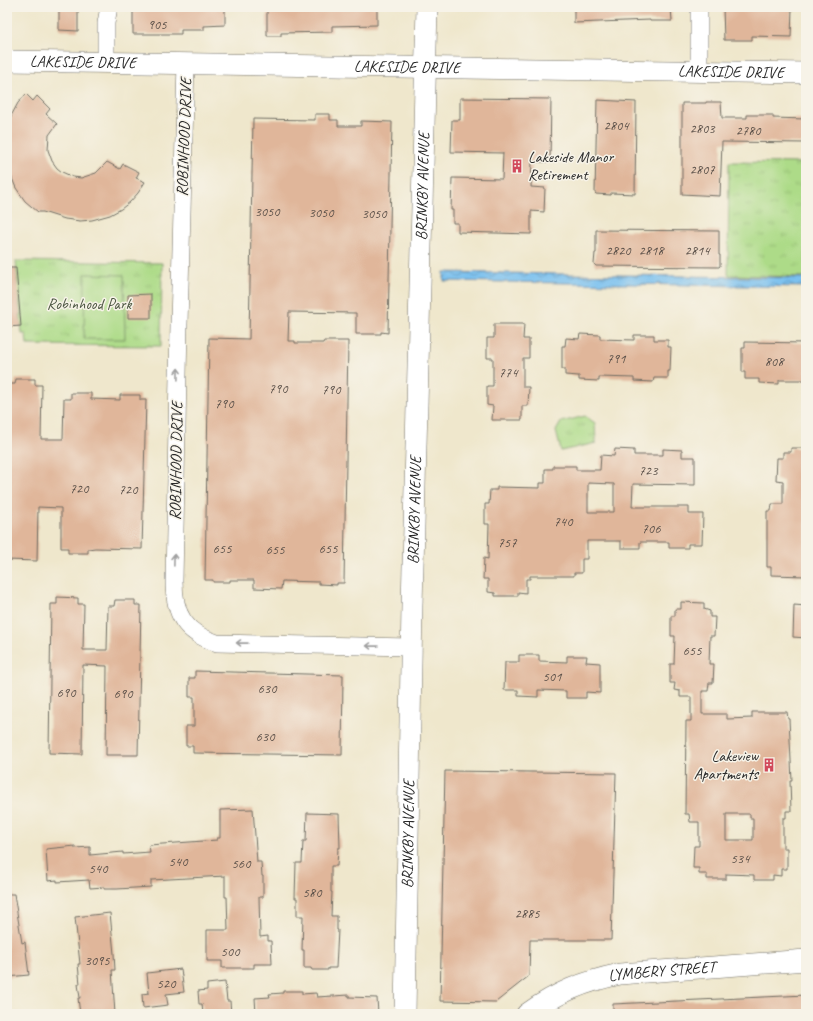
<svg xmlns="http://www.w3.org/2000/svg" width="813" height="1021" viewBox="0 0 813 1021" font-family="Caveat,sans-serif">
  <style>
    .grass { fill: url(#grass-tufts); stroke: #6c835a }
    .garden { fill: #addb88; stroke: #6c835a }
    .water { fill: url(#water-waves); stroke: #51758d }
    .building { fill: #e0b69a; fill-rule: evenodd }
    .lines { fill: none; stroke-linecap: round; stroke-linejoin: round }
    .minor-casing { stroke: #706d63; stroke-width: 18 }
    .tertiary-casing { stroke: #706d63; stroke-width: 22 }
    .minor { stroke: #fff; stroke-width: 17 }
    .tertiary { stroke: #fff; stroke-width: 21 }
    .oneway { stroke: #a0a0a0 }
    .labels { text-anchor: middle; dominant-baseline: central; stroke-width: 3; stroke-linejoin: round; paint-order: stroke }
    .number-label { font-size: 14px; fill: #584e47 }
    .street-label { font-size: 16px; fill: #2b2b2b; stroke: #f7f3e8 }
    .poi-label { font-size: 16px; fill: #2b2b2b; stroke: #f7f3e8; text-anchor: start }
    .park-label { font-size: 16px; fill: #4c5742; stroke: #f7f3e8 }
  </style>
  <defs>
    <pattern id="grass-tufts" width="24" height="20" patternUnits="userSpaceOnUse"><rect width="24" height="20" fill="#addb88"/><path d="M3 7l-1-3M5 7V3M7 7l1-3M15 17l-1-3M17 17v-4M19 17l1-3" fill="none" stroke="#95bc76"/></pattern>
    <pattern id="water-waves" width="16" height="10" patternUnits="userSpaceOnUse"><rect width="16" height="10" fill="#77bfef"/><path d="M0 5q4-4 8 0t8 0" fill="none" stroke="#629bc2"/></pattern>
  </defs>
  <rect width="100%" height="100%" fill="#f7f3e8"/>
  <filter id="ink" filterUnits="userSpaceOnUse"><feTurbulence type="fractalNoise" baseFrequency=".025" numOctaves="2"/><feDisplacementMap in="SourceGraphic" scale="8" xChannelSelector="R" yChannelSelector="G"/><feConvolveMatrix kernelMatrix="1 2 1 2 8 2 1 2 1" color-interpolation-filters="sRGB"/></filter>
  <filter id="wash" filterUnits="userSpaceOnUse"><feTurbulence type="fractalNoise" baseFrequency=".012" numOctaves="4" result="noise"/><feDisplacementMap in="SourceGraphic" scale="16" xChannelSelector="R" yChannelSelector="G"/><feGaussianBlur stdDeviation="0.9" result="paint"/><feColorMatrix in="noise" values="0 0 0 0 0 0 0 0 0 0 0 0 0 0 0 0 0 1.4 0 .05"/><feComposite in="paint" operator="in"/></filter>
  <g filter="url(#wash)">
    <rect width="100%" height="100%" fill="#efe7cc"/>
    <g class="grass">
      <polygon points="729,162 806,163 806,277 728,275"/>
      <polygon points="16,261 162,263 161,346 27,345 26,334 22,334"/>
      <polygon points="585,416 595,423 596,443 561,451 556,431 561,422"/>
    </g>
    <polygon class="garden" points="85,274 124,275 125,339 84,339"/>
    <polygon class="water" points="444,272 806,278 806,287 444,281"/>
    <g id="blocks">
      <g class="building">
        <polygon points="59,7 78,7 78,31 59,30"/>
        <polygon points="135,7 225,7 225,25 204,26 204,30 181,30 181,34 133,34 133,8"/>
        <polygon points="267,7 377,7 377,25 332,26 332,32 281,33 281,36 267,36"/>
        <polygon points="574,7 645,7 645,9 671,8 672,21 650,21 650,20 574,23"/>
        <polygon points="723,7 786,7 792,8 791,37 752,36 752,40 724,40"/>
        <polygon points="26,94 33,101 37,96 50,109 46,114 57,124 49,135 48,150 52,161 57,168 62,172 73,177 81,178 96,173 107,162 120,169 123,164 139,172 136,178 145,182 138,193 130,202 121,209 110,215 92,220 80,221 65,219 43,212 38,212 25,201 16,188 9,171 7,163 7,128 10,118 18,103"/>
        <polygon points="460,98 551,99 550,162 532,162 531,187 545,188 544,212 531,211 531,234 458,232 458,223 453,223 453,210 451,210 452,178 502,179 503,153 451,152 452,120 460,120"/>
        <polygon points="597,100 636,102 635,194 611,193 611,195 596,194 595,193"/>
        <polygon points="706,102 721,102 722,118 747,118 747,115 773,115 773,118 806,119 806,143 722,142 720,196 682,194 682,103 706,103"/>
        <polygon points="315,114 330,114 330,120 338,120 338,126 361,126 361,121 392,122 388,333 381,332 381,334 356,334 356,313 289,312 288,341 295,341 295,343 323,343 324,341 348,341 344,583 337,583 337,585 319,584 319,582 282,581 281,589 254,588 254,580 230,580 230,582 213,582 213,580 205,580 209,338 249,339 253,119 315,120"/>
        <polygon points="596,230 719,231 719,255 720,255 720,266 719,267 596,266 594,264 595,253 596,253"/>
        <polygon points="7,268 16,268 21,326 7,327"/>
        <polygon points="151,294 151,318 128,318 128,295"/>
        <polygon points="494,324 524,324 523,339 529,339 529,358 523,358 523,387 529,387 528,406 522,406 522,420 492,420 493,406 487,405 487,386 493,386 493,358 487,358 487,338 494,338"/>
        <polygon points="580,334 600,335 600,339 634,340 634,335 654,335 654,340 668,340 668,347 671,347 670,371 668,371 668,378 654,378 653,382 634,381 634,378 599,377 599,381 579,380 579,376 565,375 565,369 562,369 562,346 565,346 566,338 579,339"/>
        <polygon points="745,342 806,343 806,380 779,380 779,384 759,383 759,379 745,379 745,372 742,372 742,348 745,348"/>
        <polygon points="16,379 35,379 35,385 42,385 41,439 63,439 64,399 71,399 71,393 91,393 91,399 120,400 120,395 140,395 140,400 146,400 142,549 95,548 88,549 88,553 68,553 68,548 61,548 61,508 38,507 37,561 7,560 8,384 15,384"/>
        <polygon points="791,448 806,448 806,576 771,575 771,567 767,567 767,511 771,511 772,504 783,504 783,481 776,480 777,458 783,458 783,452 791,452"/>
        <path d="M615,449l19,1v5h29v-6l19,1v7h13v28l-62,-1 -1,23h57v7h14l-1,30h-14v4h-19v-6h-29v6h-19v-7h-34v18h-5v14h-8v3h-44v3h-4v14l-8,-1v4h-23v-3l-7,-1v-13h-5l1,-21 4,1 1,-35h-4v-20h4l1,-14h7v-3l43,1v-5h5v-14h8v-3h23v4h24l1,-15 13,1zM588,483l26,1v28h-26z"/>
        <polygon points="57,597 78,598 78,604 84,604 83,650 107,650 108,606 114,606 115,600 135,600 135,605 141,605 138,755 106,755 107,666 83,665 82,754 49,753 51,604 57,604"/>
        <path d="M681,602l23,1v6l6,2v6h5l-1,19h-4l-1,28h5l-1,19h-4l-1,8h-6v23h25v5l25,-1v-6h35l1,7h1l3,62h-2l1,30h-5v7h-3v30h4v21h-6v7l-8,-1v5h-19v-5l-28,-1v5h-19v-5h-8v-6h-6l1,-22h5v-24h-9l-1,-8h-4l1,-93h5v-24h-11v-6l-6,-1 1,-7h-5v-19h4l1,-28h-4v-20h4v-7h6zM726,814h24v4h3v22h-27z"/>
        <polygon points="794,605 806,606 806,638 793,637"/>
        <polygon points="519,655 539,655 539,661 567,662 567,656 587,656 586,662 600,663 600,693 586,692 586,698 566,698 566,691 538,690 538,697 518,696 518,690 504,690 505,662 519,662"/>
        <polygon points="195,671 343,675 342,755 193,753 193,746 186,746 186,726 194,726 194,697 189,697 189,678 195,678"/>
        <polygon points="445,771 616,773 611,940 530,940 529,976 496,1002 440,1001"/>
        <polygon points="253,809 257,862 261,862 262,876 263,876 263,897 259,897 260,937 268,936 268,941 271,941 272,964 254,964 254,968 222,968 222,961 207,961 207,930 228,930 227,897 225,897 225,876 151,880 151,887 117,889 104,889 104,887 90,888 89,880 57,882 57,880 48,881 46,849 75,846 75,848 90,847 90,855 123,852 123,854 150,852 149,845 217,840 217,838 220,838 220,810"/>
        <polygon points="307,813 339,814 340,848 338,848 337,866 331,866 331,892 332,892 331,916 337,916 337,930 338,930 336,968 328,968 328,970 312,970 311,968 304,968 304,950 302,950 303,916 297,916 297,898 295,898 296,863 302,863 303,841 306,841"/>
        <polygon points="7,894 14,894 22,943 25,942 29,975 7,977"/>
        <polygon points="110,913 114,954 115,970 112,970 115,1014 80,1014 78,998 80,998 78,984 80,984 78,964 80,964 75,917"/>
        <polygon points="181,969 184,992 166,994 168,1005 143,1008 142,994 149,993 147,973"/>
        <polygon points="225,982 227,1001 230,1001 231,1014 203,1014 202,1004 199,1004 198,991 207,990 207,984"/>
        <polygon points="283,991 302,991 302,994 316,993 317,997 349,995 349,997 377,998 378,1014 256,1014 255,998 270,997 269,994 283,993"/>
        <polygon points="806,995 806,1014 613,1014 613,1004"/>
      </g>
    </g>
  </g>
  <g filter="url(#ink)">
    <use href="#blocks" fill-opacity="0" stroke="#706d63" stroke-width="1"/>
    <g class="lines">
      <g class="minor-casing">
        <g id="minor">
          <polyline points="699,7 699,71"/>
          <polyline points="106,63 106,23 109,7"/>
          <path d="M186,63l-7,261 -5,257c0,34 11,52 43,62l194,4"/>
        </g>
      </g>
      <g class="tertiary-casing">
        <g id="tertiary">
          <path id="s1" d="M7,61l799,12"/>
          <path id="s2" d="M405,1014l7,-408 15,-599"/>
          <path id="s3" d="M527,1014c31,-22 56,-32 93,-40l186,-14"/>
        </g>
      </g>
      <use href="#minor" class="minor"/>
      <use href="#tertiary" class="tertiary"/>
    </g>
    <defs><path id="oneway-shaft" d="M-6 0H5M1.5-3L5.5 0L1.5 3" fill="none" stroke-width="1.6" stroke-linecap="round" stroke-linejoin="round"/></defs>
    <g class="oneway">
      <use href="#oneway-shaft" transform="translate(178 374) rotate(-89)"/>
      <use href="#oneway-shaft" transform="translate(174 560) rotate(-89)"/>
      <use href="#oneway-shaft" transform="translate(242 643) rotate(-179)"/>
      <use href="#oneway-shaft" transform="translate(372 646) rotate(-179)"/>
    </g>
  </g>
  <defs>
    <g id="building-bare" transform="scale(1.08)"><path d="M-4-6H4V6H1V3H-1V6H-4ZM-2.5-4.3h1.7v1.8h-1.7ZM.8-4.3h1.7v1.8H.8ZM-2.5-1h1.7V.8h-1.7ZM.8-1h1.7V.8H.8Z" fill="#d1495b" stroke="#f7f3e8" stroke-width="2.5" paint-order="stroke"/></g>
  </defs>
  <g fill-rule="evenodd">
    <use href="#building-bare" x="517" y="166"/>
    <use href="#building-bare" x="769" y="765"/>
  </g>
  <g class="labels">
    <g class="number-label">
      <text x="157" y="24">905</text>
      <text x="616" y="125">2804</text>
      <text x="702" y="128">2803</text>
      <text x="748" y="130">2780</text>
      <text x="702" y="169">2807</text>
      <text x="267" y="211">3050</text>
      <text x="321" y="212">3050</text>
      <text x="374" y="213">3050</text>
      <text x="618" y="250">2820</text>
      <text x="651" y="250">2818</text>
      <text x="697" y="250">2814</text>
      <text x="616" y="358">791</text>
      <text x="774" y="361">808</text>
      <text x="508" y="372">774</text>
      <text x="278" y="388">790</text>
      <text x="331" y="389">790</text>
      <text x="224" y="403">790</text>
      <text x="648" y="470">723</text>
      <text x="79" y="488">720</text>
      <text x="128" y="489">720</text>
      <text x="563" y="521">740</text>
      <text x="651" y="528">706</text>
      <text x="507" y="542">757</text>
      <text x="222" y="548">655</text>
      <text x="328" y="548">655</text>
      <text x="275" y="549">655</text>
      <text x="692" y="650">655</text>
      <text x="552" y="676">501</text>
      <text x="267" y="688">630</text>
      <text x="66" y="692">690</text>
      <text x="123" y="693">690</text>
      <text x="265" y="736">630</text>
      <text x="740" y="858">534</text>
      <text x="178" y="861">540</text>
      <text x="241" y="863">560</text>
      <text x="98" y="868">540</text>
      <text x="312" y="892">580</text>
      <text x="527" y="913">2885</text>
      <text x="230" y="951">500</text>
      <text x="97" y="960">3095</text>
      <text x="166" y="983">520</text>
    </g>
    <g class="street-label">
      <text stroke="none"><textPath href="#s1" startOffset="76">LAKESIDE DRIVE</textPath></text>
      <text stroke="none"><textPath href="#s1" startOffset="400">LAKESIDE DRIVE</textPath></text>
      <text stroke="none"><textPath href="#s1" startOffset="724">LAKESIDE DRIVE</textPath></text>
      <text transform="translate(184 137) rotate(-88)">ROBINHOOD DRIVE</text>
      <text stroke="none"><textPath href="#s2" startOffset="828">BRINKBY AVENUE</textPath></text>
      <text transform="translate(176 461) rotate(-89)">ROBINHOOD DRIVE</text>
      <text stroke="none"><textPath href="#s2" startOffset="504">BRINKBY AVENUE</textPath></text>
      <text stroke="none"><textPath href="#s2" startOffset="180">BRINKBY AVENUE</textPath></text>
      <text stroke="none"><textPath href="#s3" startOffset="144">LYMBERY STREET</textPath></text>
    </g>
    <g class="poi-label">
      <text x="528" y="157">Lakeside Manor<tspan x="528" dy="18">Retirement</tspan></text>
      <text x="758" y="756" text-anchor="end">Lakeview<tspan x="758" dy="18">Apartments</tspan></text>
    </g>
    <g class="park-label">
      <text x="89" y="304">Robinhood Park</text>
    </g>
  </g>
  <rect width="813" height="1021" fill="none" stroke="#f7f3e8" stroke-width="24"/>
</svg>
